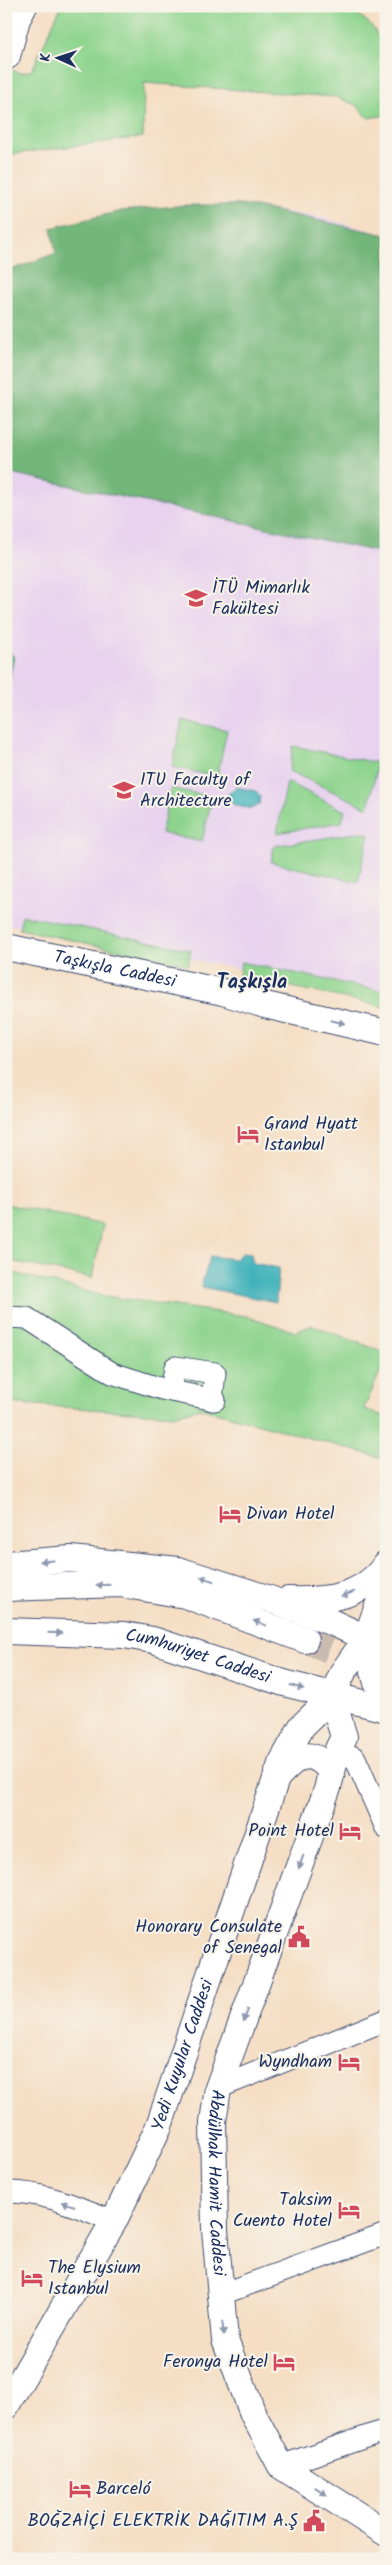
<svg xmlns="http://www.w3.org/2000/svg" width="392" height="2565" viewBox="0 0 392 2565" font-family="Kalam,sans-serif">
  <style>
    .built { fill: #e8d2ef }
    .green { fill: #8ed48e; stroke: #548276 }
    .forest { fill: #72b679; stroke: #46726c }
    .water { fill: #41b2ba; stroke: #2e708c }
    .lines { fill: none; stroke-linecap: round; stroke-linejoin: round }
    .major-tunnel { stroke: #c9bbb0; stroke-width: 26; stroke-dasharray: 26 13; stroke-linecap: butt }
    .minor-casing { stroke: #3c496d; stroke-width: 23 }
    .major-casing { stroke: #3c496d; stroke-width: 28 }
    .minor { stroke: #fff; stroke-width: 21 }
    .major { stroke: #fff; stroke-width: 26 }
    .oneway { fill: #8d97ae }
    .labels { text-anchor: middle; dominant-baseline: central; stroke-width: 4; stroke-linejoin: round; paint-order: stroke }
    .poi-label { font-size: 18px; fill: #1b2f5e; stroke: #f7f3e8; text-anchor: start }
    .street-label { font-size: 18px; fill: #1b2f5e; stroke: #f7f3e8 }
    .quarter-label { font-size: 20px; font-weight: bold; fill: #1b2f5e; stroke: #f7f3e8 }
  </style>
  <rect width="100%" height="100%" fill="#f7f3e8"/>
  <filter id="ink" filterUnits="userSpaceOnUse"><feTurbulence type="fractalNoise" baseFrequency=".02" numOctaves="2"/><feDisplacementMap in="SourceGraphic" scale="10" xChannelSelector="R" yChannelSelector="G"/><feConvolveMatrix kernelMatrix="1 2 1 2 8 2 1 2 1" color-interpolation-filters="sRGB"/></filter>
  <filter id="wash" filterUnits="userSpaceOnUse"><feTurbulence type="fractalNoise" baseFrequency=".0096" numOctaves="4" result="noise"/><feDisplacementMap in="SourceGraphic" scale="20" xChannelSelector="R" yChannelSelector="G"/><feGaussianBlur stdDeviation="1.12" result="paint"/><feColorMatrix in="noise" values="0 0 0 0 0 0 0 0 0 0 0 0 0 0 0 0 0 1.4 0 .05"/><feComposite in="paint" operator="in"/></filter>
  <g filter="url(#wash)">
    <rect width="100%" height="100%" fill="#f5dec4"/>
    <polygon class="built" points="188,205 242,205 324,218 386,235 386,997 6,924 6,272 56,253 51,228 121,211"/>
    <g class="green">
      <path d="M61,6h274c57,13 51,58 51,109l-18,3 -12,-13 -20,-8 -192,-14 -1,54 -137,18v-86l15,4 11,-3z"/>
      <polygon points="182,720 227,730 217,777 172,767"/>
      <polygon points="293,746 378,763 368,808 289,771"/>
      <polygon points="287,782 345,811 342,822 277,833"/>
      <polygon points="171,788 212,797 202,842 161,833"/>
      <polygon points="362,832 369,834 358,882 271,862 274,846"/>
      <polygon points="22,915 191,950 188,965 19,929"/>
      <polygon points="241,962 386,992 386,1007 239,976"/>
      <polygon points="6,1204 103,1225 92,1278 6,1260"/>
      <polygon points="6,1271 104,1296 246,1316 296,1332 312,1325 386,1353 386,1358 364,1409 386,1417 386,1459 201,1408 172,1415 6,1403"/>
    </g>
    <g class="forest">
      <polygon points="188,205 241,205 266,209 386,235 386,526 384,525 378,552 6,472 6,272 56,253 51,228 121,211"/>
      <polygon points="6,648 14,657 6,692"/>
    </g>
    <g class="water">
      <path d="M236,787l20,4 4,5 -1,9 -8,4c-11,-3 -24,-2 -22,-16z"/>
      <polygon points="242,1253 251,1254 253,1263 279,1268 276,1302 201,1287 210,1256 235,1259"/>
    </g>
  </g>
  <g filter="url(#ink)">
    <g class="lines">
      <polyline class="major-tunnel" points="305,1640 371,1668"/>
      <g class="minor-casing">
        <g id="minor">
          <polyline points="6,1317 27,1318 112,1373 162,1389 215,1400"/>
          <polyline points="171,1391 175,1367 215,1373 212,1400"/>
          <polyline points="338,1749 355,1758 386,1828"/>
          <polyline points="218,2088 386,2020"/>
          <path d="M6,2192c37,-1 74,16 108,29"/>
          <polyline points="219,2295 386,2234"/>
          <polyline points="281,2466 386,2430"/>
        </g>
      </g>
      <g class="major-casing">
        <g id="major">
          <polyline points="7,56 17,19 24,6"/>
          <path id="s1" d="M6,947l217,45 42,13 121,28"/>
          <polyline points="6,1564 71,1559 178,1570 270,1599 333,1623 386,1647"/>
          <polyline points="6,1588 120,1584 185,1595 305,1640"/>
          <path d="M288,1600c38,1 75,-2 98,-36"/>
          <path id="s2" d="M6,1631l118,4 29,5 131,43 102,26"/>
          <polyline points="366,1639 377,1683 386,1697"/>
          <path id="s3" d="M332,1697l12,40 -6,12 -10,38 -110,301 -5,34 2,108 10,110 28,74 28,52 105,67"/>
          <path d="M277,1777c7,-7 15,-17 25,-20 11,-3 27,6 28,18 0,3 -2,8 -2,12"/>
          <path id="s4" d="M6,2406l108,-185 45,-95 122,-362 21,-38 30,-29 11,-25 23,-33 20,-55"/>
        </g>
      </g>
      <use href="#minor" class="minor"/>
      <use href="#major" class="major"/>
    </g>
    <defs><path id="oneway-solid" d="M-6-.8H1V-3.2L6.5 0L1 3.2V.8H-6Z" transform="scale(1.25)"/></defs>
    <g class="oneway">
      <use href="#oneway-solid" transform="translate(338 1022) rotate(13)"/>
      <use href="#oneway-solid" transform="translate(47 1561) rotate(176)"/>
      <use href="#oneway-solid" transform="translate(207 1579) rotate(-162)"/>
      <use href="#oneway-solid" transform="translate(103 1585) rotate(178)"/>
      <use href="#oneway-solid" transform="translate(348 1594) rotate(159)"/>
      <use href="#oneway-solid" transform="translate(260 1623) rotate(-160)"/>
      <use href="#oneway-solid" transform="translate(55 1633) rotate(2)"/>
      <use href="#oneway-solid" transform="translate(297 1687) rotate(16)"/>
      <use href="#oneway-solid" transform="translate(301 1862) rotate(110)"/>
      <use href="#oneway-solid" transform="translate(246 2015) rotate(111)"/>
      <use href="#oneway-solid" transform="translate(68 2204) rotate(-164)"/>
      <use href="#oneway-solid" transform="translate(223 2328) rotate(83)"/>
      <use href="#oneway-solid" transform="translate(321 2491) rotate(33)"/>
    </g>
  </g>
  <defs>
    <g id="university-bare" transform="scale(1.725)"><path d="M0-5L7-2L0 1L-7-2ZM-4 1L0 2.5L4 1V4Q0 6-4 4Z" fill="#d1495b" stroke="#f7f3e8" stroke-width="2.5" paint-order="stroke"/></g>
    <g id="hotel-bare" transform="scale(1.725)"><path d="M-6-4.5h1.5V1H6V5H4.5V3h-9V5H-6ZM-4 0a1.8 1.8 0 1 1 3.6 0ZM.5 0V-2.5h3Q6-2.5 6 0Z" fill="#d1495b" stroke="#f7f3e8" stroke-width="2.5" paint-order="stroke"/></g>
    <g id="civic-bare" transform="scale(1.725)"><path d="M-.6-6.5H3V-4.5H.6V-3L4-1V1h2V6H-6V1h2V-1L-.6-3ZM-1.2 2.5V6h2.4V2.5Z" fill="#d1495b" stroke="#f7f3e8" stroke-width="2.5" paint-order="stroke"/></g>
  </defs>
  <g fill-rule="evenodd">
    <use href="#university-bare" x="196" y="598"/>
    <use href="#university-bare" x="124" y="790"/>
    <use href="#hotel-bare" x="248" y="1134"/>
    <use href="#hotel-bare" x="230" y="1514"/>
    <use href="#hotel-bare" x="350" y="1831"/>
    <use href="#civic-bare" x="299" y="1937"/>
    <use href="#hotel-bare" x="349" y="2062"/>
    <use href="#hotel-bare" x="349" y="2210"/>
    <use href="#hotel-bare" x="32" y="2278"/>
    <use href="#hotel-bare" x="284" y="2362"/>
    <use href="#hotel-bare" x="80" y="2489"/>
    <use href="#civic-bare" x="314" y="2521"/>
  </g>
  <g class="labels">
    <g class="poi-label">
      <text x="212" y="588">İTÜ Mimarlık<tspan x="212" dy="21">Fakültesi</tspan></text>
      <text x="140" y="780">ITU Faculty of<tspan x="140" dy="21">Architecture</tspan></text>
      <text x="264" y="1124">Grand Hyatt<tspan x="264" dy="21">Istanbul</tspan></text>
      <text x="246" y="1514">Divan Hotel</text>
      <text x="334" y="1831" text-anchor="end">Point Hotel</text>
      <text x="282" y="1927" text-anchor="end">Honorary Consulate<tspan x="282" dy="21">of Senegal</tspan></text>
      <text x="332" y="2062" text-anchor="end">Wyndham</text>
      <text x="332" y="2200" text-anchor="end">Taksim<tspan x="332" dy="21">Cuento Hotel</tspan></text>
      <text x="48" y="2268">The Elysium<tspan x="48" dy="21">Istanbul</tspan></text>
      <text x="268" y="2362" text-anchor="end">Feronya Hotel</text>
      <text x="96" y="2489">Barceló</text>
      <text x="298" y="2521" text-anchor="end">BOĞZAİÇİ ELEKTRİK DAĞITIM A.Ş</text>
    </g>
    <g class="street-label">
      <text stroke="none"><textPath href="#s1" startOffset="111">Taşkışla Caddesi</textPath></text>
      <text stroke="none"><textPath href="#s2" startOffset="195">Cumhuriyet Caddesi</textPath></text>
      <text stroke="none"><textPath href="#s4" startOffset="394">Yedi Kuyular Caddesi</textPath></text>
      <text stroke="none"><textPath href="#s3" startOffset="510">Abdülhak Hamit Caddesi</textPath></text>
    </g>
    <g class="quarter-label">
      <text x="252" y="983">Taşkışla</text>
    </g>
  </g>
  <rect width="392" height="2565" fill="none" stroke="#f7f3e8" stroke-width="25"/>
  <g transform="translate(58 58) rotate(273)" stroke="#f7f3e8" stroke-width="4" paint-order="stroke">
  <path d="M0-4L9 19L0 12L-9 19Z" fill="#1b2f5e"/>
  <text y="-8" font-size="14" font-weight="bold" text-anchor="middle" fill="#1b2f5e">K</text>
  </g>
</svg>
